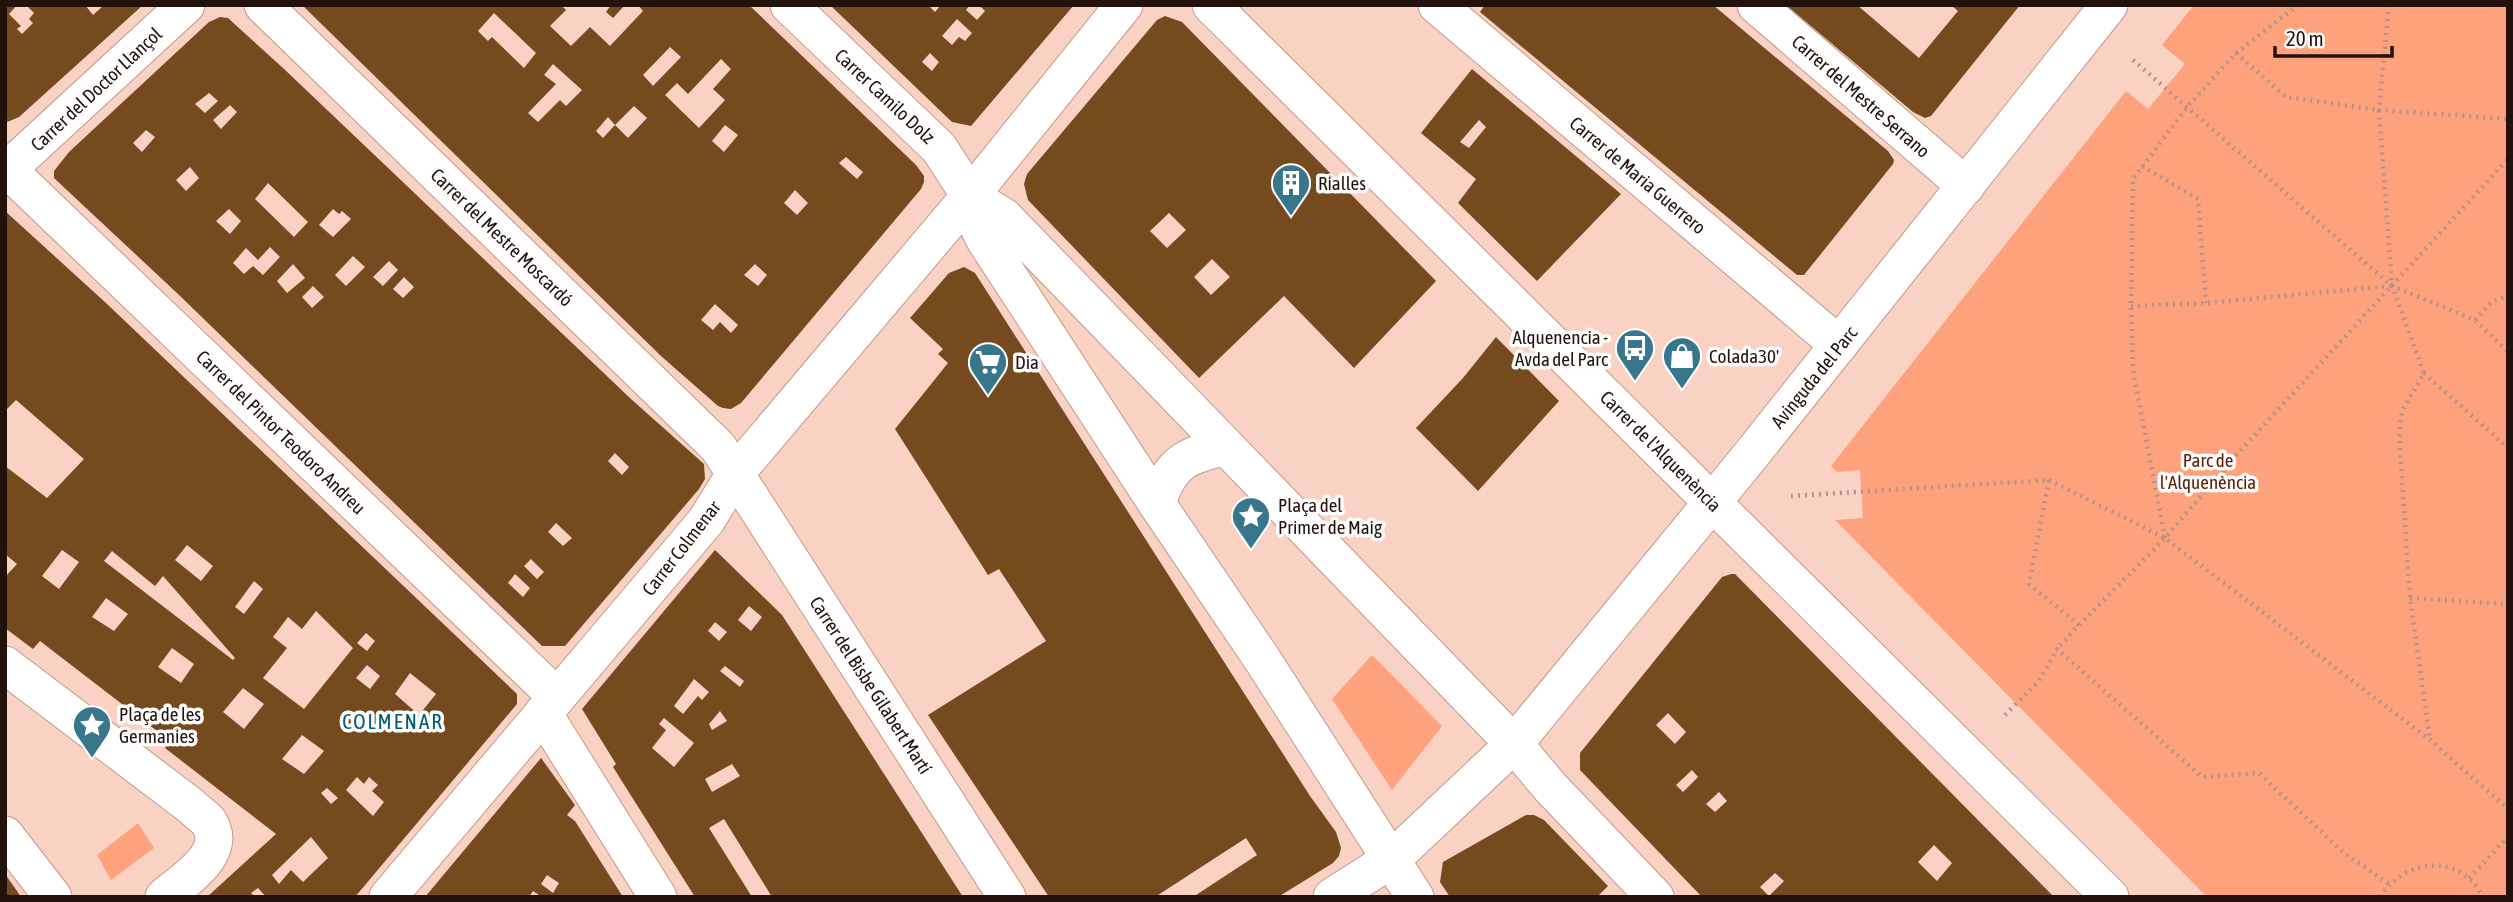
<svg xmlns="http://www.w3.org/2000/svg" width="2513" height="902" viewBox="0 0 2513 902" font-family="'Asap Condensed',sans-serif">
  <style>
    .green { fill: #fea27d }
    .building { fill: #754a1f; fill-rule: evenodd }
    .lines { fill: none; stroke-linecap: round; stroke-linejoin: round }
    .minor-casing { stroke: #c59886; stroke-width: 39 }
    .path { stroke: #b39387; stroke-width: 4.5; stroke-dasharray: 2 5; stroke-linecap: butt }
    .minor { stroke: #fff; stroke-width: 37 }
    .labels { text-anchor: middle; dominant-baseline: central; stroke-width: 7; stroke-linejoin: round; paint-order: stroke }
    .street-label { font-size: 19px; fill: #23120c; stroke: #fdfdfd }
    .poi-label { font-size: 19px; fill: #23120c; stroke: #fdfdfd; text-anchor: start }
    .park-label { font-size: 19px; fill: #5c1d00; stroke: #fdfdfd }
    .neighbourhood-label { font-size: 21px; letter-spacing: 2px; fill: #025a70; stroke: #fdfdfd }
  </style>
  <rect width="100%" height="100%" fill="#f9d2c3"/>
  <g class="green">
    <polygon points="2194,5 2508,5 2508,897 2207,897 1835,520 1863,518 1860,470 1837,472 1831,466 2126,91 2148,109 2185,64 2162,45"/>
    <polygon points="1372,655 1442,726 1392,790 1332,699"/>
    <polygon points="138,823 154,848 111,880 97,855"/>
  </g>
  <g class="building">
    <polygon points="5,5 17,5 9,14 21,26 17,29 22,34 33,23 29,19 34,13 26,5 85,5 93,15 104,5 143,5 19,117 5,123"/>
    <path d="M302,5h259l5,5 -16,16 21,20 19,-19 20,19 33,-35 -5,-6h111l167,160 8,11v6l-3,7 -180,214 -10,6 -8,-1 -5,-2 -57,-50zM494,13l42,40 -12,15 -32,-31 -4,4 -10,-10zM670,47l11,10 -28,29 -10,-11zM721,59l10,10 -18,20 12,11 -26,28 -34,-33 12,-12 11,11zM553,64l29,26 -16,16 -6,-6 -22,22 -10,-9 28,-29 -12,-9zM634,106l13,12 -19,20 -13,-13 -12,13 -7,-7 12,-14 7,8zM725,125l13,10 -14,17 -12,-11zM846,157l17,15 -6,7 -18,-16zM795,190l13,13 -11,12 -13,-12zM755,264l12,11 -9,11 -14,-11zM715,304l23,21 -7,8 -11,-11 -7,8 -12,-10z"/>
    <polygon points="611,5 625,5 613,18 606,12"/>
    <path d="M830,5h98l7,7 6,-7h29l-4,5 11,10 8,-9 -6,-6h95l-103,121 -19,-4zM957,19l15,14 -7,8 -6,-4 -7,8 -10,-9zM930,53l9,9 -7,9 -10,-9z"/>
    <polygon points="1485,5 1713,5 1888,151 1894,160 1893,164 1804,275 1797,275 1480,12"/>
    <polygon points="1786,5 1857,5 1919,58 1958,11 1951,5 2020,5 1931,116 1925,118 1913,112"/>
    <path d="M1165,16l17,6 254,259 -82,87 -70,-72 -85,82 -171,-178 -4,-16 3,-10 130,-154zM1169,213l17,17 -19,18 -17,-17zM1212,259l18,18 -19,18 -17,-18z"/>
    <path d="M220,17l8,1 55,50 348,331 73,65 1,15 -6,10 -134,157h-23l-364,-352 -124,-116v-7l15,-19 140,-130zM209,93l9,8 -13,12 -10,-9zM230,105l7,7 -16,17 -8,-9zM146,130l9,7 -13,15 -9,-9zM190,167l9,11 -13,13 -10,-11zM268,183l40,39 -14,15 -39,-38zM229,209l12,12 -11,13 -14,-13zM333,209l6,5 3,-3 9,8 -18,18 -14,-12zM270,247l10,10 -17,18 -10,-9 -9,8 -11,-11 13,-15 12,12zM353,256l12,11 -19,19 -11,-11zM389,261l9,9 -15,16 -10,-9zM293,264l12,14 -18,15 -10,-12zM404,277l10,10 -11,11 -10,-9zM313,286l11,11 -12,11 -10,-11zM615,453l14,14 -7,8 -14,-14zM556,523l16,15 -9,8 -15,-14zM531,559l13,13 -7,7 -13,-13zM515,574l15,14 -7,9 -15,-14z"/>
    <path d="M1472,69l149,125 -84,87 -79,-78 18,-24 -55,-46zM1479,120l7,7 -17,21 -9,-6z"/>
    <path d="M5,211l101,92 411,391v10l-162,193h-89l-8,-9 -7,5 4,4h-48l69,-63 -111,-86 5,-7 -130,-100 -7,8 -28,-21v-51l12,-13 -12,-10v-88l42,32 37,-39 -68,-59 -11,11zM187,545l26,21 -12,15 -26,-21zM62,550l17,12 -20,27 -17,-13zM112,551l43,35 8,-10 72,82 -2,2 -129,-99zM254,581l9,8 -19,25 -9,-7zM106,598l22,16 -14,17 -22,-14zM316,611l37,37 -49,61 -41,-31 24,-30 -14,-11 15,-20 14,12zM366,633l9,8 -8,10 -10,-8zM172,648l22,16 -13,19 -23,-16zM367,665l13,11 -10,13 -14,-11zM410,673l26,21 -17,21 -24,-21zM243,688l21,16 -20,25 -21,-17zM386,712l10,8 -7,8 -9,-8zM302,735l22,16 -20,23 -22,-15zM357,777l7,7 5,-7 9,8 -6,6 12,11 -11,14 -27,-26zM327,788l11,10 -7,6 -10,-11zM311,837l17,21 -25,24 -12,-12 -12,14 -7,-9z"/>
    <polygon points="964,267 975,273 1310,796 1336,832 1341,848 1339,856 1333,863 1278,897 1193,897 1257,855 1246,838 1155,897 1049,897 928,715 1046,641 999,569 988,575 895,429 948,363 938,354 943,349 910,318 949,273"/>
    <polygon points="1496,337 1559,401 1478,491 1416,428 1463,378"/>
    <path d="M715,550l67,65 181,282h-191l-48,-78 -15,9 43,69h-57l-82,-130 3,-3 -34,-55zM749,606l13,11 -11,14 -13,-11zM715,622l12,10 -8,9 -11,-10zM725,666l19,15 -4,6 -20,-16zM694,679l15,13 -7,8 -4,-4 -15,18 -9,-8zM720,711l7,10 -15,9 -3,-6zM664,718l30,25 -20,24 -22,-19 14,-18 -7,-6zM732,764l8,12 -28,16 -7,-13z"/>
    <path d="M1731,574h4l319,323h-352l-122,-127v-17l142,-176zM1668,713l18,19 -11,12 -19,-19zM1692,770l6,7 -15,15 -7,-7zM1719,792l8,9 -12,11 -9,-8zM1934,845l18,18 -15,18 -19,-19zM1775,873l9,8 -15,15 -9,-9z"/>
    <path d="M541,758l34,47 -8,10 8,6 48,76h-81l-9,-6 -4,6h-104zM547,875l12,8 -6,10 -12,-9z"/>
    <polygon points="1526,815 1534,815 1544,820 1608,886 1597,897 1450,897 1440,882 1443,862"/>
    <polygon points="5,874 17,891 21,897 5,897"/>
  </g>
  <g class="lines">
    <g class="minor-casing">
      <g id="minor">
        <polyline points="263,5 718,447 1007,897"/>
        <polyline points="789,5 939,148 970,196 976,222 985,240 1157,504 1262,659 1415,897"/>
        <polyline points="1211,5 2110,897"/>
        <polyline points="1437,5 1839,345"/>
        <polyline points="1756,5 1966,186"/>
        <polyline points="5,167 557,697"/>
        <polyline points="5,172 186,5"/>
        <polyline points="970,196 1004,217 1514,744 1551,788 1655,897"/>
        <path d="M1157,504c12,-40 29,-50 69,-57"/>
        <path d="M5,665l186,141c5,5 12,10 17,15 22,32 -24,59 -44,76"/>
        <polyline points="543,713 658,897"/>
        <polyline points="5,835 53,897"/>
        <polyline points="388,897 706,521 735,474 970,196 1124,5"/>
        <polyline points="1332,897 1392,859 1514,744 1751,455 2109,5"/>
      </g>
    </g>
    <g class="path">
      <polyline points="2389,5 2379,110 2508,119"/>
      <polyline points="2236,53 2298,5"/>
      <polyline points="2133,60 2392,286 2475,320 2508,352"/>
      <polyline points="2142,166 2198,199 2206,303"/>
      <polyline points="2131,306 2206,303 2391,286"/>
      <polyline points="2475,320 2491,302 2508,296"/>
      <polyline points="2424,373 2508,448"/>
      <polyline points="2049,480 2165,538 2430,740 2508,809"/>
      <polyline points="1791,496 2049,480 2029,584 2079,625 2057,649"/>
      <polyline points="2165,538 2133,370 2131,306 2133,179 2188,106 2236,53 2286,97 2379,110 2392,286 2424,373 2402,411 2399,437 2410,598 2430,740"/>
      <polyline points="2410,598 2508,604"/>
      <polyline points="2079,625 2165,538 2240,451 2508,159"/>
      <polyline points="2005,715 2039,681 2057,649 2202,777 2259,773 2343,852 2389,884"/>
      <polyline points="2469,878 2508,837"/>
      <path d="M2380,897c25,-39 80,-45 103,0"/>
    </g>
    <use href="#minor" class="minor"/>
  </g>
  <defs>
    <g id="building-pin" transform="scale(2.0125)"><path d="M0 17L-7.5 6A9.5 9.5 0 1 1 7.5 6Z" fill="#37768b" stroke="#fdfdfd"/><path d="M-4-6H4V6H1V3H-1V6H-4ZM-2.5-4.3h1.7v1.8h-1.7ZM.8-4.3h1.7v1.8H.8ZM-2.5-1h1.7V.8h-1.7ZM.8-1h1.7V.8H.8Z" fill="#fff"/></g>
    <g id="bus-pin" transform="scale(2.0125)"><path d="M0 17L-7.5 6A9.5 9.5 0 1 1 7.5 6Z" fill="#37768b" stroke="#fdfdfd"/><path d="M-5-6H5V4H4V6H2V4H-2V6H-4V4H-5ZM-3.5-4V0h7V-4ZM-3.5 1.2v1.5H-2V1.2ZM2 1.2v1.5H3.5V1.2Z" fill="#fff"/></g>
    <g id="shop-pin" transform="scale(2.0125)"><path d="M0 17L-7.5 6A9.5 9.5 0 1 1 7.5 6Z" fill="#37768b" stroke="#fdfdfd"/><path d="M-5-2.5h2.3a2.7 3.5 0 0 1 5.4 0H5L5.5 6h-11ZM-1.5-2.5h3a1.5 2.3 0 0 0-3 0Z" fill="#fff"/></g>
    <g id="supermarket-pin" transform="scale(2.0125)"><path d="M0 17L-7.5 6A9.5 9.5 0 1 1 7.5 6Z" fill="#37768b" stroke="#fdfdfd"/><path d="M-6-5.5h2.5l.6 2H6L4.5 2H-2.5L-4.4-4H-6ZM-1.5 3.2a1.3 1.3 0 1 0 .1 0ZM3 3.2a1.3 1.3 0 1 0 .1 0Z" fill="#fff"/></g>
    <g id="sight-pin" transform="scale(2.0125)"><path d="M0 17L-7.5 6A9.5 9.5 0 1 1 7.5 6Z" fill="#37768b" stroke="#fdfdfd"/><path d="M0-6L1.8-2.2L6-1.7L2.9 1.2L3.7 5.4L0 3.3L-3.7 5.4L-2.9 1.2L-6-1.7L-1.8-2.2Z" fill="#fff"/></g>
  </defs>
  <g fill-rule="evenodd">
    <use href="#building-pin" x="1291" y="183"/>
    <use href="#bus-pin" x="1635" y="348"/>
    <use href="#shop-pin" x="1682" y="356"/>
    <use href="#supermarket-pin" x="988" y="362"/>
    <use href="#sight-pin" x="1251" y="516"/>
    <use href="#sight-pin" x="92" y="725"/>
  </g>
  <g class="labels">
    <g class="street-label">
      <text transform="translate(96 89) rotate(-43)">Carrer del Doctor Llançol</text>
      <text transform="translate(885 96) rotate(43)">Carrer Camilo Dolz</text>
      <text transform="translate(1861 96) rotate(41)">Carrer del Mestre Serrano</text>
      <text transform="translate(1638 175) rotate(40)">Carrer de Maria Guerrero</text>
      <text transform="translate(502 237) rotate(44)">Carrer del Mestre Moscardó</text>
      <text transform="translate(1814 377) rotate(-51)">Avinguda del Parc</text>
      <text transform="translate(281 432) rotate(44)">Carrer del Pintor Teodoro Andreu</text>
      <text transform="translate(1661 451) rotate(45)">Carrer de l'Alquenència</text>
      <text transform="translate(681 548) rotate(-52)">Carrer Colmenar</text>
      <text transform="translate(871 685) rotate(57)">Carrer del Bisbe Gilabert Martí</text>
    </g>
    <g class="poi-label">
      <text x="1318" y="183">Rialles</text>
      <text x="1608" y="337" text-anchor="end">Alquenencia -<tspan x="1608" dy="22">Avda del Parc</tspan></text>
      <text x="1709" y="356">Colada30'</text>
      <text x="1015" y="362">Dia</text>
      <text x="1278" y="505">Plaça del<tspan x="1278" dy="22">Primer de Maig</tspan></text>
      <text x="119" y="714">Plaça de les<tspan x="119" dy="22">Germanies</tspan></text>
    </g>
    <g class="park-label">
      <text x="2208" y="460">Parc de<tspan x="2208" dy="22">l'Alquenència</tspan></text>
    </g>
    <g class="neighbourhood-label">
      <text x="393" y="721">COLMENAR</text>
    </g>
  </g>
  <rect width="2513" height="902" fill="none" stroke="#23120c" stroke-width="14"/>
  <path d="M2275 46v10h117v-10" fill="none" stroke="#23120c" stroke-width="3.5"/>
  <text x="2286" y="46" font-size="21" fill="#23120c" stroke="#fdfdfd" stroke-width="5" paint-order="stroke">20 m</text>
</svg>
